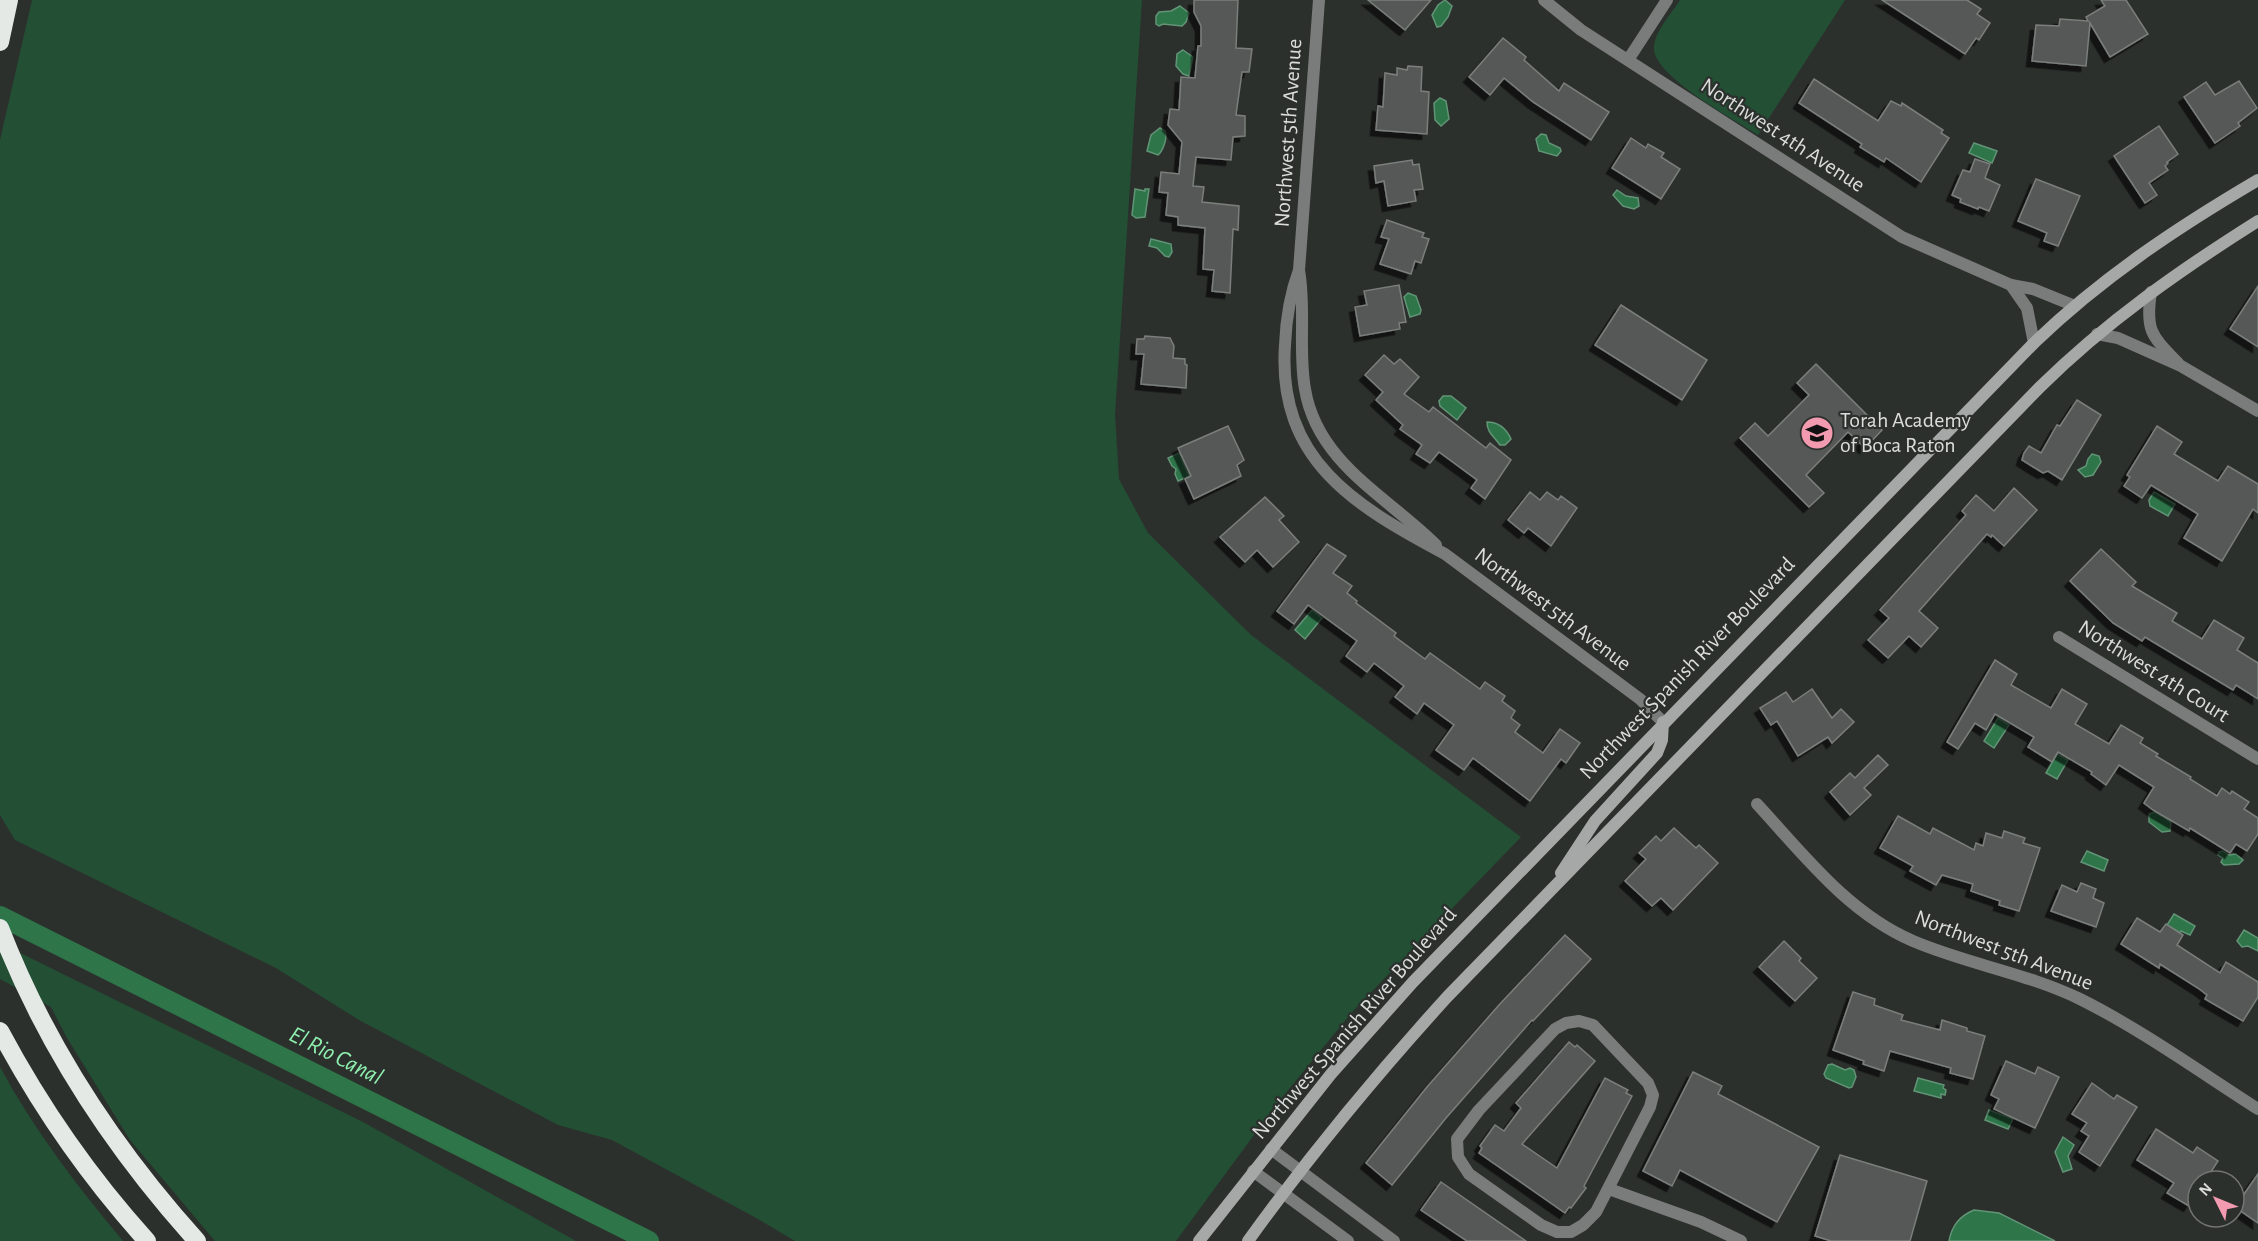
<svg xmlns="http://www.w3.org/2000/svg" width="2258" height="1241" viewBox="0 0 2258 1241" font-family="'Alegreya Sans',sans-serif">
  <style>
    .green { fill: #234f34 }
    .water { fill: #2e754a; stroke: #629476; stroke-width: 1.5 }
    .lines { fill: none; stroke-linecap: round; stroke-linejoin: round }
    .canal { stroke: #2e754a; stroke-width: 20 }
    .building { fill: #555956; stroke: #7a7e7b; stroke-width: 1.5; filter: url(#shadow) }
    .minor { stroke: #7a7c7b; stroke-width: 12 }
    .tertiary { stroke: #7a7c7b; stroke-width: 12 }
    .secondary { stroke: #a5a8a6; stroke-width: 12 }
    .motorway { stroke: #e4e9e5; stroke-width: 18 }
    .labels { text-anchor: middle; dominant-baseline: central; stroke-width: 4.5; stroke-linejoin: round; paint-order: stroke }
    .street-label { font-size: 22px; fill: #dbdddc; stroke: #2c302d }
    .poi-label { font-size: 22px; fill: #dbdddc; stroke: #2c302d; text-anchor: start }
    .water-label { font-size: 24px; font-style: italic; fill: #8eefaf; stroke: #2c302d }
  </style>
  <defs>
    <filter id="shadow"><feDropShadow dx="-5.5" dy="5.5" stdDeviation="0" flood-color="#0009"/></filter>
  </defs>
  <rect width="100%" height="100%" fill="#2c302d"/>
  <g class="green">
    <polygon points="32,0 1142,0 1115,415 1119,479 1148,533 1251,635 1521,837 1353,1011 1276,1105 1176,1241 795,1241 758,1219 612,1140 558,1125 359,1020 276,968 15,840 0,815 0,140"/>
    <path d="M1680,0h165l-87,135c-23,-15 -105,-59 -104,-87 0,-16 18,-35 26,-48z"/>
    <polygon points="0,943 363,1122 576,1241 215,1241 130,1140 67,1038 51,1007 0,979"/>
    <path d="M0,1067c34,63 77,119 123,174h-123z"/>
  </g>
  <g class="water">
    <polygon points="1445,0 1452,6 1448,17 1441,26 1437,27 1432,15 1438,5"/>
    <polygon points="1180,6 1189,13 1186,22 1182,26 1163,24 1159,26 1156,24 1156,16 1159,12 1171,11"/>
    <polygon points="1183,50 1193,57 1189,76 1183,74 1176,66 1177,54"/>
    <polygon points="1440,98 1446,101 1449,119 1441,126 1435,120 1434,103"/>
    <path d="M1160,128l5,3c3,6 -2,20 -7,24l-11,-4 4,-16z"/>
    <polygon points="1541,134 1546,135 1549,143 1560,148 1561,151 1557,156 1539,151 1536,139"/>
    <polygon points="1974,143 1997,151 1992,163 1969,153"/>
    <polygon points="1135,189 1145,191 1145,189 1149,189 1145,217 1136,218 1132,215"/>
    <polygon points="1617,190 1626,196 1638,198 1639,206 1634,209 1623,206 1613,195"/>
    <polygon points="1151,239 1171,244 1172,252 1169,257 1165,256 1157,248 1149,246"/>
    <polygon points="1408,293 1416,296 1421,310 1420,314 1410,317 1404,297"/>
    <polygon points="1443,396 1451,396 1466,408 1457,420 1440,406 1439,401"/>
    <path d="M1487,422c12,0 19,6 24,17l-6,6h-5c-6,-9 -13,-12 -13,-23z"/>
    <polygon points="1179,453 1189,476 1178,481 1175,474 1176,469 1172,466 1168,458"/>
    <polygon points="2092,454 2099,456 2101,462 2093,475 2085,477 2078,470 2086,466 2088,459"/>
    <polygon points="2154,492 2175,504 2168,516 2150,506 2149,500"/>
    <polygon points="1312,610 1322,618 1305,639 1295,630"/>
    <polygon points="1998,718 2009,725 1994,748 1984,741"/>
    <polygon points="2057,754 2068,760 2057,779 2046,773"/>
    <polygon points="2155,812 2171,822 2170,831 2162,832 2149,822 2149,814"/>
    <polygon points="2087,851 2108,860 2104,871 2081,862"/>
    <polygon points="2223,851 2229,855 2236,854 2243,860 2239,864 2224,865 2221,862 2223,858 2218,855 2219,852"/>
    <polygon points="2174,914 2195,926 2190,935 2181,931 2180,933 2167,925"/>
    <polygon points="2244,930 2258,938 2258,951 2248,946 2242,947 2237,941"/>
    <polygon points="1832,1064 1845,1070 1850,1068 1854,1070 1856,1077 1852,1087 1849,1088 1826,1078 1824,1074 1828,1065"/>
    <polygon points="1918,1078 1944,1085 1943,1088 1946,1090 1945,1095 1941,1094 1941,1098 1914,1091"/>
    <polygon points="1989,1110 2013,1119 2008,1129 1985,1120"/>
    <polygon points="2063,1137 2074,1145 2068,1156 2072,1169 2063,1172 2055,1152"/>
    <path d="M1974,1210l25,3 56,28h-106c3,-16 11,-25 25,-31z"/>
  </g>
  <g class="lines">
    <polyline class="canal" points="0,916 649,1241"/>
  </g>
  <g class="building">
    <polygon points="1194,0 1238,0 1236,48 1252,49 1249,72 1242,72 1236,115 1245,116 1245,136 1233,137 1231,160 1196,157 1193,186 1204,187 1202,202 1239,206 1238,230 1233,229 1230,293 1212,291 1214,270 1203,269 1205,228 1178,225 1178,217 1166,215 1168,193 1159,192 1161,172 1179,174 1182,142 1168,125 1170,109 1179,110 1181,77 1195,78 1198,46 1201,46 1201,26 1194,12"/>
    <polygon points="1368,0 1431,0 1405,30"/>
    <polygon points="1882,0 1967,0 1981,9 1977,14 1990,23 1979,40 1976,38 1965,54"/>
    <polygon points="2101,0 2126,0 2148,34 2110,57 2090,23 2086,66 2032,61 2036,25 2059,26 2060,19 2088,21 2086,17 2105,6"/>
    <polygon points="1503,38 1526,57 1524,60 1559,91 1564,83 1609,112 1591,140 1533,102 1504,78 1490,95 1469,77"/>
    <polygon points="1408,66 1422,67 1421,91 1429,92 1427,134 1376,130 1378,106 1383,107 1385,73 1397,75 1397,68 1407,70"/>
    <polygon points="1814,79 1878,121 1891,101 1901,106 1902,103 1943,130 1941,133 1949,138 1921,182 1886,158 1884,162 1860,147 1862,144 1799,103"/>
    <polygon points="2239,81 2257,108 2238,123 2240,126 2215,143 2184,97 2206,82 2215,95"/>
    <polygon points="2159,126 2178,154 2167,162 2168,163 2165,166 2168,170 2149,183 2157,195 2145,203 2114,156"/>
    <polygon points="1631,138 1646,148 1648,144 1664,153 1661,157 1680,169 1661,199 1612,168"/>
    <polygon points="1975,159 1990,164 1985,178 2000,185 1989,211 1979,207 1978,209 1960,202 1961,199 1952,195 1963,170 1970,172"/>
    <polygon points="1412,160 1413,165 1419,164 1423,189 1414,190 1416,201 1388,206 1384,181 1376,183 1374,166"/>
    <polygon points="2036,179 2080,196 2058,246 2044,241 2047,233 2018,221"/>
    <polygon points="1387,220 1424,233 1422,237 1429,239 1421,263 1415,261 1411,274 1380,264 1389,239 1381,237"/>
    <polygon points="1399,285 1406,322 1399,323 1400,329 1360,336 1355,307 1367,305 1364,291"/>
    <polygon points="2258,286 2258,347 2230,329"/>
    <polygon points="1621,305 1707,360 1682,400 1595,345"/>
    <polygon points="1145,336 1170,338 1174,346 1173,358 1185,359 1185,364 1187,365 1186,388 1141,384 1144,354 1136,354 1137,339 1144,339"/>
    <polygon points="1384,355 1394,364 1400,359 1419,377 1404,394 1429,412 1433,407 1486,448 1490,443 1511,460 1485,499 1471,488 1477,480 1439,452 1430,463 1416,454 1422,445 1400,429 1403,425 1376,400 1383,392 1365,375"/>
    <polygon points="1816,364 1882,430 1865,448 1848,432 1806,475 1824,493 1809,507 1740,438 1755,423 1768,436 1809,395 1797,383"/>
    <polygon points="2077,400 2101,415 2062,480 2048,471 2043,473 2022,460 2024,453 2029,446 2041,453 2057,425 2060,426"/>
    <polygon points="1228,426 1244,460 1237,465 1241,476 1194,499 1185,479 1191,476 1178,448"/>
    <polygon points="2157,426 2182,442 2174,454 2218,481 2228,466 2258,484 2258,513 2253,509 2222,561 2184,538 2198,514 2151,485 2142,498 2124,486 2130,477 2127,475"/>
    <polygon points="2014,488 2037,510 2004,546 1992,535 1991,537 1987,534 1919,611 1938,628 1921,647 1909,636 1888,658 1868,640 1889,618 1880,610 1966,515 1962,511 1976,495 1994,511"/>
    <polygon points="1530,492 1540,500 1547,492 1558,500 1561,496 1577,508 1551,546 1528,528 1524,533 1508,520"/>
    <polygon points="1265,497 1284,516 1279,520 1299,542 1273,567 1257,550 1245,562 1220,537"/>
    <polygon points="1327,544 1346,556 1333,573 1352,586 1347,593 1357,601 1356,603 1396,633 1394,636 1425,659 1430,653 1480,689 1485,682 1505,696 1502,701 1515,711 1511,718 1520,725 1515,732 1543,753 1560,729 1580,743 1566,763 1561,759 1530,801 1473,758 1464,770 1436,750 1454,725 1424,703 1417,714 1395,697 1404,686 1374,663 1367,672 1346,656 1357,641 1308,605 1294,624 1277,611"/>
    <polygon points="2101,549 2136,582 2132,586 2177,613 2172,621 2202,639 2214,620 2244,638 2237,650 2258,663 2258,699 2236,685 2233,690 2145,637 2142,641 2113,623 2070,581"/>
    <polygon points="1995,660 2017,674 2011,685 2051,708 2062,689 2087,704 2075,724 2109,744 2121,725 2143,738 2140,743 2158,754 2156,756 2191,777 2190,779 2217,796 2222,788 2230,794 2232,791 2249,802 2244,809 2258,818 2258,834 2247,851 2236,844 2230,853 2190,828 2189,831 2153,810 2144,803 2154,787 2119,765 2106,785 2091,774 2092,772 2058,752 2052,762 2028,747 2034,737 1995,714 1986,730 1975,723 1958,749 1947,742"/>
    <polygon points="1812,689 1832,718 1841,709 1854,722 1832,743 1828,737 1798,756 1777,721 1771,725 1760,708 1786,692 1793,702"/>
    <polygon points="1878,755 1888,765 1864,788 1871,795 1850,815 1830,792 1850,773 1855,778"/>
    <polygon points="1898,816 1930,834 1933,828 1974,850 1976,843 1983,846 1986,833 2002,838 2004,831 2025,838 2023,843 2040,848 2019,911 1999,905 2000,901 1971,891 1973,884 1942,875 1936,885 1910,871 1913,866 1880,848"/>
    <polygon points="1674,828 1696,848 1699,845 1718,863 1673,910 1661,898 1652,906 1625,881 1646,859 1639,853 1656,836 1661,841"/>
    <polygon points="2081,883 2096,889 2093,898 2104,903 2096,927 2051,911 2062,885 2077,892"/>
    <polygon points="2137,918 2160,932 2166,924 2183,935 2177,945 2220,973 2226,962 2258,982 2258,997 2243,1021 2205,999 2207,995 2198,988 2160,964 2159,968 2121,944"/>
    <polygon points="1565,935 1591,959 1533,1021 1532,1020 1446,1118 1392,1185 1366,1163 1427,1087 1499,1005"/>
    <polygon points="1784,941 1801,958 1799,961 1817,978 1795,1001 1759,967"/>
    <polygon points="1853,992 1875,999 1874,1005 1903,1015 1901,1020 1940,1030 1942,1020 1967,1028 1967,1031 1985,1036 1973,1079 1950,1073 1951,1068 1890,1051 1884,1071 1863,1064 1864,1061 1833,1050"/>
    <polygon points="1569,1042 1575,1047 1577,1045 1595,1061 1522,1144 1557,1168 1605,1078 1628,1090 1626,1093 1632,1096 1584,1186 1586,1188 1571,1208 1569,1207 1565,1213 1479,1153 1482,1148 1480,1146 1495,1125 1504,1131 1521,1108 1516,1103"/>
    <polygon points="2006,1061 2035,1074 2038,1067 2059,1077 2035,1128 1994,1109 1999,1099 1991,1095"/>
    <polygon points="1693,1072 1722,1086 1718,1094 1819,1147 1777,1222 1680,1170 1672,1186 1643,1171"/>
    <polygon points="2092,1083 2114,1099 2117,1095 2137,1107 2100,1166 2079,1152 2089,1136 2081,1131 2087,1123 2072,1114"/>
    <polygon points="2156,1129 2193,1153 2197,1147 2218,1161 2205,1181 2198,1181 2198,1192 2189,1206 2167,1193 2174,1183 2137,1160"/>
    <polygon points="1840,1155 1927,1181 1910,1241 1831,1241 1815,1236"/>
    <polygon points="2258,1174 2258,1223 2235,1207"/>
    <polygon points="1441,1182 1526,1241 1467,1241 1421,1210"/>
  </g>
  <g class="lines">
    <g class="minor">
      <path d="M1319,0l-20,270c7,39 -1,80 6,119 12,74 83,108 131,156"/>
      <polyline points="1544,0 1581,30 1902,237 2011,285 2033,289 2075,306"/>
      <polyline points="1628,60 1667,0"/>
      <path d="M1299,270c-9,24 -13,50 -14,75 -8,115 70,161 160,209l195,145 23,23"/>
      <polyline points="2011,285 2027,308 2034,343"/>
      <path d="M2151,292c-6,39 1,44 27,71"/>
      <polyline points="2097,334 2118,338 2181,366 2258,411"/>
      <polyline points="2059,637 2258,759"/>
      <path d="M1757,804c47,51 91,109 156,137 54,23 113,32 167,58 62,31 120,73 178,110"/>
      <polygon points="1579,1021 1593,1025 1648,1083 1653,1095 1650,1107 1596,1212 1583,1225 1571,1232 1557,1232 1541,1225 1469,1174 1458,1157 1457,1139 1479,1110 1555,1029 1566,1023"/>
      <polyline points="1609,1189 1701,1222 1741,1241"/>
    </g>
    <g class="tertiary">
      <polyline points="1271,1149 1394,1241"/>
      <polyline points="1253,1171 1348,1241"/>
    </g>
    <g class="secondary">
      <polyline points="1561,873 1595,821 1657,753 1662,740 1663,722"/>
      <path d="M1199,1241l132,-167 82,-92 621,-639c67,-65 144,-116 224,-163"/>
      <path d="M1248,1241c62,-86 129,-167 200,-245l592,-609c66,-65 140,-117 218,-166"/>
    </g>
    <g class="motorway">
      <polyline points="0,42 9,0"/>
      <path d="M0,928c45,116 114,221 197,313"/>
      <path d="M0,1031c40,75 90,147 147,210"/>
    </g>
  </g>
  <defs>
    <g id="school-disc" transform="scale(1.725)"><circle r="9.5" fill="#f29aaf" stroke="#2c302d"/><path d="M0-5L7-2L0 1L-7-2ZM-4 1L0 2.5L4 1V4Q0 6-4 4Z" fill="#111"/></g>
  </defs>
  <g fill-rule="evenodd">
    <use href="#school-disc" x="1817" y="433"/>
  </g>
  <g class="labels">
    <g class="street-label">
      <text transform="translate(1288 133) rotate(-86)">Northwest 5th Avenue</text>
      <text transform="translate(1783 135) rotate(33)">Northwest 4th Avenue</text>
      <text transform="translate(1553 609) rotate(37)">Northwest 5th Avenue</text>
      <text transform="translate(1687 668) rotate(-46)">Northwest Spanish River Boulevard</text>
      <text transform="translate(2154 671) rotate(32)">Northwest 4th Court</text>
      <text transform="translate(2004 950) rotate(21)">Northwest 5th Avenue</text>
      <text transform="translate(1354 1023) rotate(-49)">Northwest Spanish River Boulevard</text>
    </g>
    <g class="poi-label">
      <text x="1840" y="420">Torah Academy<tspan x="1840" dy="25">of Boca Raton</tspan></text>
    </g>
    <g class="water-label">
      <text transform="translate(336 1056) rotate(27)">El Rio Canal</text>
    </g>
  </g>
  <g transform="translate(2216 1199) rotate(313)"><circle r="28" fill="#2c302d" stroke="#727573" stroke-width="1.5"/>
  <path d="M0-4.5L10 22L0 15L-10 22Z" fill="#f29aaf"/>
  <text y="-9" font-size="16" font-weight="bold" text-anchor="middle" fill="#dbdddc">N</text>
  </g>
</svg>
